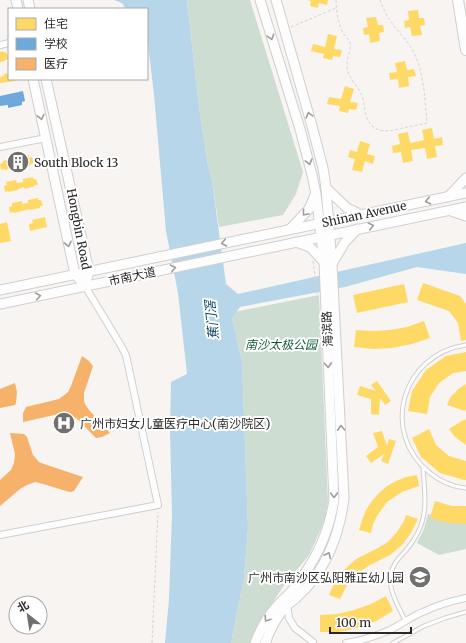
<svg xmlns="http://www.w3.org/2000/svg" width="466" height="643" viewBox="0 0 466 643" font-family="Merriweather,'Noto Sans SC',serif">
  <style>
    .green { fill: #ceddd2 }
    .water { fill: #b7d6e9 }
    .homes { fill: #ffd966 }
    .schools { fill: #6fa8dc }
    .health { fill: #f6b26b }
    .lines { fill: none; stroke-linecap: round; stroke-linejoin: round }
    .lane-casing { stroke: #d1cfce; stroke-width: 5 }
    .street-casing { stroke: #d1cfce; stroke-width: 8 }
    .secondary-casing { stroke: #d1cfce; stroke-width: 11 }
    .primary-casing { stroke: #d1cfce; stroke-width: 12 }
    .path { stroke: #d6d5d5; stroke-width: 1; stroke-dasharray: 3 2; stroke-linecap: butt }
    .lane { stroke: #fefdfd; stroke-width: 3 }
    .street { stroke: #fefdfd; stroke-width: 6 }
    .secondary { stroke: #fefdfd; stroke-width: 9 }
    .primary { stroke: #fefdfd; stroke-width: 10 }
    .oneway { stroke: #9f9d9d }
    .labels { text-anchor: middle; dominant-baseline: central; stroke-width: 4; stroke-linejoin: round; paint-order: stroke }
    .poi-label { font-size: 12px; fill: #2b2828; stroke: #fff; text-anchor: start }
    .street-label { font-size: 12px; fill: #2b2828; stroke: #fff }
    .park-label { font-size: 12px; font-style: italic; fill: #135b37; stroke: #fff }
    .water-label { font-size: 13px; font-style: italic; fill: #09435f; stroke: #fff }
  </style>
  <rect width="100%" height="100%" fill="#f7f4f2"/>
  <g class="green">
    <polygon points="187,0 250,0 303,172 296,194 283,215 219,227 212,181 208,166 199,107"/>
    <polygon points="319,295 328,502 325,520 309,555 282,588 259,624 252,643 231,643 244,578 248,529 242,361 232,318 234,312"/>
    <polygon points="428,514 466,520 466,549 439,555 417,543 424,529"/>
  </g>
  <polygon class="water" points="114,0 187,0 199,107 208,166 212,181 226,284 238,294 466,243 466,274 417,267 345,287 240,307 232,318 242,361 248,529 244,578 231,643 165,643 169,599 172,514 170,432 171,382 187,374 178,293 166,231 154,95 147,35 147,9 126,9 122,3"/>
  <g class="homes">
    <polygon points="307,0 328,0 327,5 319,3 318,8 310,6 311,1"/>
    <polygon points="418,10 419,18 424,18 425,25 420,26 422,35 412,36 410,27 405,28 404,21 409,20 408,11"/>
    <polygon points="376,17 378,25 383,25 384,32 379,33 380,41 370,43 369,34 364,35 363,28 368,27 366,18"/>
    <polygon points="328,34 337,36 334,49 342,50 340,57 333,56 332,60 323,58 324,54 311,51 313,44 325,47"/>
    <polygon points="3,51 3,52 6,52 6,54 7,53 8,59 5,60 5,61 0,62 0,52"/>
    <polygon points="405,61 407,70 414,69 416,76 408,77 409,86 399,88 398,79 390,80 389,73 397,72 395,63"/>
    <polygon points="9,73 9,79 15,79 16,81 0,83 0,77 4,76 4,74"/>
    <polygon points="345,86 354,89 350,102 358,103 356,110 349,109 348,113 339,111 340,106 327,104 329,97 341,99"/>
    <polygon points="432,128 434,139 442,137 443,145 435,146 437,157 427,159 425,148 411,150 413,161 403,163 401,152 393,153 392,146 400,144 398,134 408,132 410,143 424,140 422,130"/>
    <polygon points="360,141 370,144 367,154 375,156 373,164 365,161 362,172 352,170 355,159 348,157 350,150 357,152"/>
    <polygon points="29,155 29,158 32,157 34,163 31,164 31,165 21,167 21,166 14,167 15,168 5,170 4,169 1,170 0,164 3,163 3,161 12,158 13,161 19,160 19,157"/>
    <polygon points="33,177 33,179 36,179 38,185 34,185 35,186 25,189 24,187 18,189 18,190 8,192 8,191 5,192 4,186 7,185 6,182 16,180 17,183 23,182 23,179"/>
    <polygon points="38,198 38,200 41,200 43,206 40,206 40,208 30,210 30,209 14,213 13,212 10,213 9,207 12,206 12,203 22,201 22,204 28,203 28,200"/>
    <polygon points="45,217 47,227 30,231 29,224 33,223 32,220"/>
    <polygon points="7,222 11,241 0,243 0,224"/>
    <polygon points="423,283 460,296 466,304 466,340 461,341 458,323 449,311 417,300"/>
    <polygon points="404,284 408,302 357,313 353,295"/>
    <polygon points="424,321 430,338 412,344 392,348 373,349 354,347 356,330 373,331 390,330 407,327"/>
    <polygon points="466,352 466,371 453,373 439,383 430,397 427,414 408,411 412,391 426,370 446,356"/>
    <polygon points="377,381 391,401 385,405 380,398 379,415 371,414 371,399 357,395 360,386 376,391 371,385"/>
    <polygon points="466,384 466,409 465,411 447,405 451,396 455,393 458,389"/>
    <polygon points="465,419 466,421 466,445 455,437 449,429"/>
    <polygon points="429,429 436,445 449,456 466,461 466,480 464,480 440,473 421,457 412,438"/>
    <polygon points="382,431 387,446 389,439 396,441 388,464 381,461 384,454 371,463 366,456 378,447 373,433"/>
    <polygon points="417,475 419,486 410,489 402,492 387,502 377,516 373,524 371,533 359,530 362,520 366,510 372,501 379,493 387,486 396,481 406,477"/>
    <polygon points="435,501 452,506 466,506 466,524 449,523 430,518"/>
    <polygon points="406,515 418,519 411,533 402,545 390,555 370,565 359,572 354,577 346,587 340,599 329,595 335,581 345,569 356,559 376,549 388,542 397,532 404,521"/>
    <polygon points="386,596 393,611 376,621 358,628 339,632 320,632 320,615 337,614 354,610 371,604"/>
  </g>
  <polygon class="schools" points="23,91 25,101 22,102 22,105 8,108 8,105 0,106 0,96"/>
  <g class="health">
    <polygon points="82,356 89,361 93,366 84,393 84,400 85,404 89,410 110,433 102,437 96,438 76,418 66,413 59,414 23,422 23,413 26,407 59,399 68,392 71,386"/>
    <polygon points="15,383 17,392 16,403 15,405 0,408 0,389"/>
    <polygon points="10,433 24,434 27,437 33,455 39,462 44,464 83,477 74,491 71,492 66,491 43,484 35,482 27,485 20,489 0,506 0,480 11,470 14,463 15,454"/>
  </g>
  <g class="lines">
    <g class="lane-casing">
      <g id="lane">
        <path d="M466,345c-64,9 -87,87 -36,128 10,8 23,14 36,15"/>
        <path d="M405,620c-10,-20 -24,-41 -6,-62 9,-9 16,-18 21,-30 8,-19 4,-40 3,-61"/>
        <polyline points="393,643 424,626 445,618 466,612"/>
      </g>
    </g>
    <g class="street-casing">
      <g id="street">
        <polyline points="0,45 9,43"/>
        <polyline points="0,147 46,138"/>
        <polyline points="0,535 158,505 126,355 120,344 85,286"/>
        <polyline points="287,605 289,618 295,628 313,642"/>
        <path d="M346,643c15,-2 30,-7 44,-13 12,-6 22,-14 35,-19 13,-6 27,-10 41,-13"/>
      </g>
    </g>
    <g class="secondary-casing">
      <g id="secondary">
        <polyline points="16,0 18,9"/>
        <polyline points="28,0 30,9"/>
        <polyline points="33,79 75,274 85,286"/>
        <polyline points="46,79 89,271 85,286"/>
        <polyline points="326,188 347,208 362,215"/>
        <polyline points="448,197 466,178"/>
        <polyline points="451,211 466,216"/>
        <polyline points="290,229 309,209 315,195"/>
        <polyline points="296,242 310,247 324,262"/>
        <polyline points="332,264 345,242 357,229"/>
        <polyline points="0,290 466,193"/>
        <polyline points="0,304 466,207"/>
        <path d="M255,643c5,-13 12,-26 22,-37 4,-5 9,-9 13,-13 24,-29 38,-56 44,-93l-10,-238 -8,-68 -4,-19 -12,-46 -40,-129"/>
        <path d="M265,643c5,-13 12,-27 21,-37 4,-4 9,-6 12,-10 3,-3 6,-6 9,-9 22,-25 33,-56 37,-89l-12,-234 -6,-76 -3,-20 -11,-42 -36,-126"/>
      </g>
    </g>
    <g class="primary-casing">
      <polyline id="primary" points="458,0 466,50"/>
    </g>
    <g class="path">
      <path d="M336,0c0,11 2,23 7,33 2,3 6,6 7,10 2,6 -4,15 -3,24 1,12 11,18 15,29 3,8 2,17 6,24 7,15 23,11 35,8 8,-2 16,-3 24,-5 -2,-22 -3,-52 -14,-72 -6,-11 -15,-19 -22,-29 -5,-7 -8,-14 -11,-22"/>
      <polyline points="291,27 336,8"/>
      <polyline points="313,261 317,292 319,317"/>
      <polyline points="258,618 305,549 322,515 326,488"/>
      <polyline points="152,643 158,512"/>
    </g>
    <use href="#lane" class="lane"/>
    <use href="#street" class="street"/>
    <use href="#secondary" class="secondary"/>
    <use href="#primary" class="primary"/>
  </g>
  <defs><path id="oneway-chevron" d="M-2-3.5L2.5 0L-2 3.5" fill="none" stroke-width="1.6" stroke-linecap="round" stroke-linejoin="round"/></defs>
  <g class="oneway">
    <use href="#oneway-chevron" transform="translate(271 37) rotate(73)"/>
    <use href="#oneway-chevron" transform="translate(309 115) rotate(-106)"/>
    <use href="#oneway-chevron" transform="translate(41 117) rotate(77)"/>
    <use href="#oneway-chevron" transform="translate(309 162) rotate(75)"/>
    <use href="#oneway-chevron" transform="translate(428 201) rotate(168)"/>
    <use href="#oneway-chevron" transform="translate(305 213) rotate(130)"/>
    <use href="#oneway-chevron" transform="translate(371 226) rotate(-12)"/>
    <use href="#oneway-chevron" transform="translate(224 243) rotate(168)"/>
    <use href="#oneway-chevron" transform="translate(68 244) rotate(78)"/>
    <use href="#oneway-chevron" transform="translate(173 268) rotate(-12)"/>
    <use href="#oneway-chevron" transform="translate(38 296) rotate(-12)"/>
    <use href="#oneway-chevron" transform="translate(328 365) rotate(87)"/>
    <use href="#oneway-chevron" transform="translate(341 428) rotate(-93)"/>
    <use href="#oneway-chevron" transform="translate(334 495) rotate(89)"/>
    <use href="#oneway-chevron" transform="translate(328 555) rotate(-63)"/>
    <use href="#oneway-chevron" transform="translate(267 619) rotate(123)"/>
  </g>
  <defs>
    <g id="building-disc" transform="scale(1.15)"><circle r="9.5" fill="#726f6f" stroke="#fff"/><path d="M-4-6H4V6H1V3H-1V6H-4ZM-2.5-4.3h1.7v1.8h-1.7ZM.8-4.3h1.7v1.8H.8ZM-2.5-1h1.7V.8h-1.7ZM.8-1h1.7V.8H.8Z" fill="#fff"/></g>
    <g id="hospital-disc" transform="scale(1.15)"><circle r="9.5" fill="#726f6f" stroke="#fff"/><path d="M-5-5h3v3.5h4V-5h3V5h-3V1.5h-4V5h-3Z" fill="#fff"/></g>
    <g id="school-disc" transform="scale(1.15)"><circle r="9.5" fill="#726f6f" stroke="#fff"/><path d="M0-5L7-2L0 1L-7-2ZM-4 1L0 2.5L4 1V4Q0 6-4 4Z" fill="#fff"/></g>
  </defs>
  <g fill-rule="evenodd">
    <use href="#building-disc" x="18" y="162"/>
    <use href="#hospital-disc" x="64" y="423"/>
    <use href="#school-disc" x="420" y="577"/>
  </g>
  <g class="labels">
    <g class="poi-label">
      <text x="34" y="162">South Block 13</text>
      <text x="80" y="423">广州市妇女儿童医疗中心(南沙院区)</text>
      <text x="404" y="577" text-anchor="end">广州市南沙区弘阳雅正幼儿园</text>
    </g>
    <g class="street-label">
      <text transform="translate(364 214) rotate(-12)">Shinan Avenue</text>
      <text transform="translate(79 229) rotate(79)">Hongbin Road</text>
      <text transform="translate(132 276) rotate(-12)">市南大道</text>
      <text transform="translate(327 329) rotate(-93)">海滨路</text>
    </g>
    <g class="park-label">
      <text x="281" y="344">南沙太极公园</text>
    </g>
    <g class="water-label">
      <text transform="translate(212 320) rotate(-96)">蕉门滘</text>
    </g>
  </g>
  <rect x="8" y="8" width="140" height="72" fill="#ffffff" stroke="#aaa9a9"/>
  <rect x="16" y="18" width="20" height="12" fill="#ffd966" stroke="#aaa9a9"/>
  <text x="44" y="28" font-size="12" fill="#2b2828">住宅</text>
  <rect x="16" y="38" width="20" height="12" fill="#6fa8dc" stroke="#aaa9a9"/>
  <text x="44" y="48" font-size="12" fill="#2b2828">学校</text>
  <rect x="16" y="58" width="20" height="12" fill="#f6b26b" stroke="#aaa9a9"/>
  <text x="44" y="68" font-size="12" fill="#2b2828">医疗</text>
  <g transform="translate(28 615) rotate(330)"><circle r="19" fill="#ffffff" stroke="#aaa9a9"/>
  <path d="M0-3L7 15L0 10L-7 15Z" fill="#726f6f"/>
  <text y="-6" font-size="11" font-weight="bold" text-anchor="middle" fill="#2b2828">北</text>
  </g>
  <path d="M330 627v6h81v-6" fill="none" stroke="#2b2828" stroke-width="2"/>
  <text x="336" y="627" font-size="12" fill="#2b2828" stroke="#ffffff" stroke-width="3" paint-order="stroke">100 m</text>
</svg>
